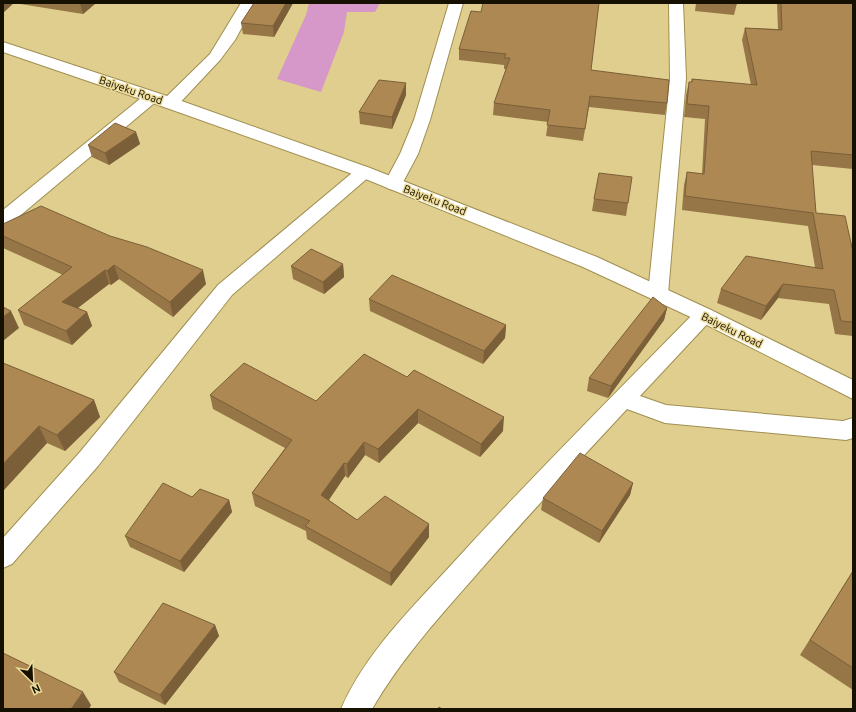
<svg xmlns="http://www.w3.org/2000/svg" width="856" height="712" viewBox="0 0 856 712" font-family="Ubuntu,sans-serif">
  <style>
    .green { fill: #d698c8 }
    .lines { fill: none; stroke-linecap: round; stroke-linejoin: round }
    .minor-casing { stroke: #a08f51; stroke-width: 2 }
    .secondary-casing { stroke: #a08f51; stroke-width: 2 }
    .minor { fill: #fff; fill-rule: evenodd }
    .secondary { fill: #fff; fill-rule: evenodd }
    .wall { fill: #967547 }
    .shaded-wall { fill: #7a5f39 }
    .building { fill: #ae8852; stroke: #7a5f39 }
    .labels { text-anchor: middle; dominant-baseline: central; stroke-width: 3; stroke-linejoin: round; paint-order: stroke }
    .street-label { font-size: 11px; fill: #161000; stroke: #ecdb9a }
  </style>
  <rect width="100%" height="100%" fill="#dfce8d"/>
  <polygon class="green" points="309,3 380,3 375,12 347,12 344,32 321,92 277,79 306,15"/>
  <g class="lines">
    <g class="minor-casing">
      <g id="minor">
        <polygon points="241,3 255,3 235,40 220,60 176,107 170,108 164,107 162,103 164,99 210,54"/>
        <polygon points="449,3 463,3 430,120 418,154 402,184 399,188 393,190 387,188 384,184 400,154 414,120"/>
        <polygon points="669,3 683,3 686,78 668,294 665,299 658,301 651,299 648,294 670,78"/>
        <polygon points="152,92 158,94 160,97 158,100 10,224 3,226 3,210 146,94"/>
        <polygon points="364,167 370,168 373,172 370,176 232,295 98,466 12,564 3,568 3,538 80,452 218,285 358,168"/>
        <path d="M704,308l7,2 4,5 -4,5 -71,76 26,9 177,16 10,-3v20l-7,2 -181,-17 -38,-14c-53,57 -106,114 -157,173 -35,40 -71,80 -98,127h-31c24,-56 72,-102 112,-146 79,-87 162,-169 244,-253z"/>
      </g>
    </g>
    <g class="secondary-casing">
      <polygon id="secondary" points="3,42 176,99 370,168 597,257 711,310 853,380 853,399 697,320 583,267 358,176 164,107 3,52"/>
    </g>
    <use href="#minor" class="minor"/>
    <use href="#secondary" class="secondary"/>
  </g>
  <g class="wall">
    <polygon points="3,3 96,3 83,14 14,3"/>
    <polygon points="254,3 293,3 274,37 243,34 241,23"/>
    <polygon points="696,3 737,3 734,15 695,11"/>
    <polygon points="777,3 853,3 853,169 812,165 816,213 853,252 853,336 835,334 829,304 778,298 761,320 717,303 721,289 815,267 808,226 682,210 684,185 687,172 702,174 705,119 684,117 686,95 689,82 691,82 692,79 751,85 742,40 745,28 778,29"/>
    <polygon points="481,12 591,70 667,103 665,115 589,107 583,141 546,136 548,122 493,115 494,103 506,69 504,69 504,65 459,60 459,49"/>
    <polygon points="406,95 392,129 360,124 359,112"/>
    <polygon points="136,132 140,144 109,165 92,157 88,145"/>
    <polygon points="594,199 628,203 626,216 592,211"/>
    <polygon points="3,224 206,284 173,317 119,279 111,285 109,284 78,308 87,312 92,326 72,345 24,325 18,310 63,275 3,248"/>
    <polygon points="343,264 344,277 324,294 293,279 291,266"/>
    <polygon points="369,299 506,325 505,338 483,364 370,311"/>
    <polygon points="667,308 664,320 608,398 587,391 589,378"/>
    <polygon points="364,354 503,431 480,457 418,423 379,463 365,455 348,478 345,476 329,500 357,520 429,524 429,537 391,586 307,539 306,531 255,506 252,493 285,448 213,409 210,395 316,401"/>
    <polygon points="3,363 94,400 100,417 65,451 47,443 3,491"/>
    <polygon points="633,483 630,495 599,543 541,510 543,498"/>
    <polygon points="192,497 229,500 232,512 184,572 130,547 125,536"/>
    <polygon points="853,571 853,690 800,655"/>
    <polygon points="215,625 219,636 165,705 119,682 114,672"/>
  </g>
  <g class="shaded-wall">
    <polygon points="3,3 14,3 3,13"/>
    <polygon points="80,3 96,3 83,14"/>
    <polygon points="286,3 293,3 274,37 273,26"/>
    <polygon points="406,83 406,95 392,129 392,117"/>
    <polygon points="136,132 140,144 109,165 105,153"/>
    <polygon points="343,264 344,277 324,294 323,282"/>
    <polygon points="114,265 119,279 111,285 107,271"/>
    <polygon points="105,270 109,284 67,316 62,302"/>
    <polygon points="203,270 206,284 173,317 170,302"/>
    <polygon points="783,284 778,298 761,320 766,306"/>
    <polygon points="667,308 664,320 608,398 611,386"/>
    <polygon points="11,311 19,328 3,341 3,317"/>
    <polygon points="87,312 92,326 72,345 66,331"/>
    <polygon points="506,325 505,338 483,364 484,351"/>
    <polygon points="94,400 100,417 65,451 57,435"/>
    <polygon points="418,409 418,423 379,463 378,449"/>
    <polygon points="504,417 503,431 480,457 481,444"/>
    <polygon points="39,426 47,443 3,491 3,464"/>
    <polygon points="364,442 365,455 348,478 347,464"/>
    <polygon points="344,463 345,476 323,508 321,495"/>
    <polygon points="633,483 630,495 599,543 602,531"/>
    <polygon points="229,500 232,512 184,572 180,561"/>
    <polygon points="429,524 429,537 391,586 390,573"/>
    <polygon points="215,625 219,636 165,705 160,695"/>
    <polygon points="83,692 91,705 89,709 71,709"/>
  </g>
  <g class="building">
    <polygon points="254,3 286,3 273,26 241,23"/>
    <polygon points="483,3 599,3 591,70 669,80 667,103 590,96 585,129 547,125 550,110 494,103 510,58 504,58 506,54 459,49 471,11 481,12"/>
    <polygon points="726,3 737,3 737,4"/>
    <polygon points="781,3 853,3 853,155 811,151 816,213 845,216 853,252 853,322 841,321 834,290 783,284 766,306 721,289 746,256 823,269 813,213 685,196 687,172 704,174 709,106 687,104 689,82 692,82 692,79 757,85 745,28 782,30"/>
    <polygon points="379,80 406,83 392,117 359,112"/>
    <polygon points="115,123 136,132 105,153 88,145"/>
    <polygon points="599,173 632,177 628,203 594,199"/>
    <polygon points="41,206 110,236 147,247 203,270 170,302 114,265 107,271 105,270 62,302 87,312 66,331 18,310 72,267 3,236 3,224"/>
    <polygon points="311,249 343,264 323,282 291,266"/>
    <polygon points="392,275 506,325 484,351 369,299"/>
    <polygon points="653,297 667,308 611,386 589,378"/>
    <polygon points="3,307 11,311 3,317"/>
    <polygon points="364,354 407,377 414,370 504,417 481,444 418,409 378,449 364,442 347,464 344,463 321,495 357,520 385,496 429,524 390,573 305,526 310,521 252,493 292,440 210,395 244,363 316,401"/>
    <polygon points="3,363 94,400 57,435 39,426 3,464"/>
    <polygon points="580,453 633,483 602,531 543,498"/>
    <polygon points="163,483 192,497 200,489 229,500 180,561 125,536"/>
    <polygon points="853,571 853,668 810,640"/>
    <polygon points="163,603 215,625 160,695 114,672"/>
    <polygon points="3,653 83,692 71,709 3,709"/>
    <polygon points="439,707 442,709 438,709"/>
  </g>
  <g class="labels">
    <g class="street-label">
      <text transform="translate(131 90) rotate(19)">Baiyeku Road</text>
      <text transform="translate(435 200) rotate(21)">Baiyeku Road</text>
      <text transform="translate(732 330) rotate(26)">Baiyeku Road</text>
    </g>
  </g>
  <rect width="856" height="712" fill="none" stroke="#161000" stroke-width="8"/>
  <g transform="translate(32 680) rotate(156)" stroke="#ecdb9a" stroke-width="3" paint-order="stroke">
  <path d="M0-3L7 15L0 10L-7 15Z" fill="#161000"/>
  <text y="-6" font-size="11" font-weight="bold" text-anchor="middle" fill="#161000">N</text>
  </g>
</svg>
